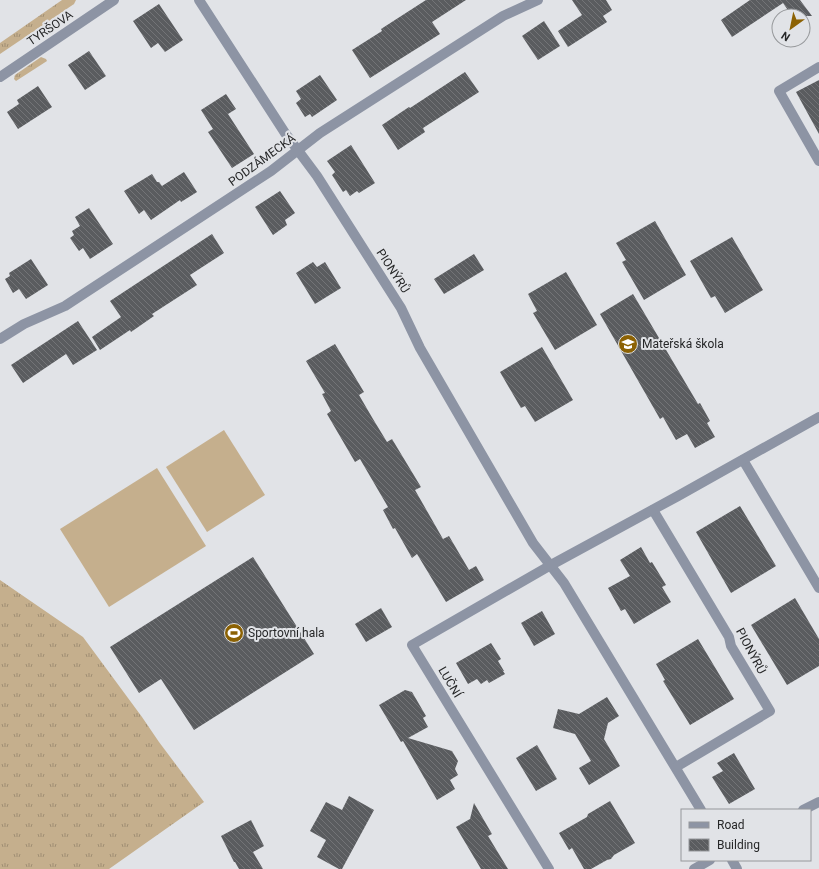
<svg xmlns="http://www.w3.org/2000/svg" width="819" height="869" viewBox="0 0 819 869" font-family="Roboto,sans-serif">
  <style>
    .grass { fill: url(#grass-tufts) }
    .pitch { fill: #c5af8d }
    .building { fill: url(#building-back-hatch) }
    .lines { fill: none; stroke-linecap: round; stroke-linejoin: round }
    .street { stroke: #8d94a4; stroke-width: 10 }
    .labels { text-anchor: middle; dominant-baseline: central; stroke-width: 4; stroke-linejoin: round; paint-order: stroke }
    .street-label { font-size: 12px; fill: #262728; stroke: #e1e3e7 }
    .poi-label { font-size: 12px; fill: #262728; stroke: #e1e3e7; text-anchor: start }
  </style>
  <defs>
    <pattern id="grass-tufts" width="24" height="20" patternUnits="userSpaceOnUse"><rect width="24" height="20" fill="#c5af8d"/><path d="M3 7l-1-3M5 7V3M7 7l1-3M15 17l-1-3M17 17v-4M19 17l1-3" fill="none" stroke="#a08e73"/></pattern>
    <pattern id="building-back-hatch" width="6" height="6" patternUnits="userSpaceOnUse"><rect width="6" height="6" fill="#5a5c5f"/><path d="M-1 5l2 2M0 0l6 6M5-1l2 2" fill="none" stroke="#737477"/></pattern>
  </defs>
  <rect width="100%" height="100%" fill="#e1e3e7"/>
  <g class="grass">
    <polygon points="62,0 76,0 74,4 0,54 0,43"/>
    <polygon points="41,57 46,59 47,61 16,81 14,79 15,75"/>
    <polygon points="0,580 83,637 142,717 159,742 204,802 109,869 0,869"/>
  </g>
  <g class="pitch">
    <polygon points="224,430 265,495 207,532 166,467"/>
    <polygon points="157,468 206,546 109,607 60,529"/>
  </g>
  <g class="building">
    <polygon points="426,0 466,0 432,22 440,34 370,78 352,50 382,31 381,29"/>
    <polygon points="572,0 606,0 612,10 603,16 607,22 568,47 558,31 582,15"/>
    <polygon points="750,0 800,0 812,16 792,16 783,3 732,37 721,20"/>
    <polygon points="159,4 183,40 165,52 158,43 151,48 133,21"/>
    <polygon points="544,21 560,46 538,60 522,36"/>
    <polygon points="89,51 106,76 85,90 68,65"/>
    <polygon points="465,72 479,92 423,128 425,132 398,150 382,125 409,107 410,108"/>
    <polygon points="320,75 337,100 312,117 310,114 305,117 296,103 301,99 296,91"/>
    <polygon points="819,80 819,134 796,92"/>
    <polygon points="38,86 52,107 18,129 7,112 19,104 17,100"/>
    <polygon points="226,94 236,109 228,114 254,154 232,168 208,132 213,129 201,110"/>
    <polygon points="351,145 375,183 359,193 357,191 350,196 346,190 343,192 332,175 335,172 327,161"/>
    <polygon points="184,172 197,192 181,202 180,200 151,220 144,210 139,214 124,191 152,174 157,182 159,182 162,186"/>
    <polygon points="280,191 295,213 285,220 287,225 273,235 255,207"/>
    <polygon points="89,208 113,244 90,259 83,248 79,251 70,238 74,235 72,231 80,226 75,217"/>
    <polygon points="655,221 686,275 644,300 622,262 626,260 616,243"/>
    <polygon points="212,234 224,253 190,275 197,285 152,314 154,316 131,332 130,330 100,350 92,337 121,317 110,301"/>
    <polygon points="732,237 763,290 725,313 715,296 711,298 690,261"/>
    <polygon points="474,254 484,270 444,294 434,279"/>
    <polygon points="31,259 48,285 26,299 19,289 13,293 5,279 10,276 9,273"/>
    <polygon points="313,262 317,267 325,262 341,288 315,304 296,273"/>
    <polygon points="566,272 597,325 555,350 533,313 537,311 528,294"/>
    <polygon points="633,294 698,404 700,403 710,421 707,423 715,437 695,448 687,434 676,440 663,417 660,419 600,314"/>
    <polygon points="78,321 97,350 73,365 66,354 23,383 11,365"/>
    <polygon points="335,344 364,392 359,395 373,419 387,442 392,439 421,487 415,490 443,539 449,536 469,570 476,566 484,580 446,602 417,554 412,558 395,528 393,529 383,510 388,507 360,459 355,462 327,414 331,411 322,394 325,393 306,361"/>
    <polygon points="542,347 573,400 535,422 525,406 521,408 500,372"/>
    <polygon points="740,506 776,566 731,593 696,532"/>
    <polygon points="641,547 650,563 652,562 666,585 662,587 671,602 634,624 625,609 621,611 608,588 630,576 620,560"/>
    <polygon points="253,557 314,654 194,730 161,679 139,693 110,647"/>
    <polygon points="795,598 819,639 819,666 787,685 751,625"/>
    <polygon points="381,608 392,627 366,642 355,624"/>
    <polygon points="542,611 555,634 534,646 521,623"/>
    <polygon points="698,639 734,699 690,725 663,681 665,680 656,664"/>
    <polygon points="491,643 501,659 498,661 504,671 503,671 505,674 489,683 487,680 481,684 477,679 468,684 456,663"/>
    <polygon points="405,690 412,692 426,716 423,718 428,727 408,738 452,751 458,761 455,769 458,775 450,780 455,789 437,800 403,741 401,742 379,705"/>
    <polygon points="607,697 619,716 608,723 604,739 620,766 589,785 579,768 591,761 575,734 553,728 558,709 579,714"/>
    <polygon points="537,745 557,779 536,791 516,758"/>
    <polygon points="734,753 755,789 729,804 712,777 723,771 717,763"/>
    <polygon points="349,796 374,810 342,869 339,869 317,857 326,840 310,831 326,802 342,810"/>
    <polygon points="610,801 635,843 614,855 611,859 607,860 591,869 584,869 572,848 569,850 559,833 587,817 588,814"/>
    <polygon points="474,803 492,834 488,836 508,869 481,869 456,827 470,819"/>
    <polygon points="251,820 264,846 253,852 263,869 239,869 235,862 234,862 221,836"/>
  </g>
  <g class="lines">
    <g class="street">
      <polyline points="199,0 285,133 317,176 401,308 420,348 533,543 564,583 701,810"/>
      <polyline points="819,67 779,91 819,161"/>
      <polyline points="0,77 114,0"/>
      <polyline points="0,339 24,324 65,306 271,171 320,133 503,16 538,0"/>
      <polyline points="743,460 819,588"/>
      <polyline points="653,510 729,637 731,646 770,711 676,767"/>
      <polyline points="803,810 819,802"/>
      <polyline points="732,860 737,869"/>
      <polyline points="549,869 412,645 551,565 678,496 819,417"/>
      <polyline points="694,869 710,860"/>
    </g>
  </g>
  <defs>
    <g id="school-disc" transform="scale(1)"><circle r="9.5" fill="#8c6204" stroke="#e1e3e7"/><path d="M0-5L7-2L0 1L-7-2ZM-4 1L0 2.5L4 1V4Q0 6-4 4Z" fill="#fff"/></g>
    <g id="stadium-disc" transform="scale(1)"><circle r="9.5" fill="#8c6204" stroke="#e1e3e7"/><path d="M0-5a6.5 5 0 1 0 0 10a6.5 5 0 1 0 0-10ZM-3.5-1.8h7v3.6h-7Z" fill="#fff"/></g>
  </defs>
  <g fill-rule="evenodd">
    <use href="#school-disc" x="628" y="344"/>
    <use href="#stadium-disc" x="234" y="633"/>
  </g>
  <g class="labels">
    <g class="street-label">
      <text transform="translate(50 28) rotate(-34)">TYRŠOVA</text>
      <text transform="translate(262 160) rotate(-36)">PODZÁMECKÁ</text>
      <text transform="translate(393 271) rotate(57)">PIONÝRŮ</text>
      <text transform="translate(751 651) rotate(62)">PIONÝRŮ</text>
      <text transform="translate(450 682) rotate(59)">LUČNÍ</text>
    </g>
    <g class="poi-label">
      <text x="642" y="344">Mateřská škola</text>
      <text x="248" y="633">Sportovní hala</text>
    </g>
  </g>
  <rect x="681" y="809" width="130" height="52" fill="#e1e3e7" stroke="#96989b"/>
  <rect x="689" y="822" width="20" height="6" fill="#8d94a4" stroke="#96989b"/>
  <text x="717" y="829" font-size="12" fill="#262728">Road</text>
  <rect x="689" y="839" width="20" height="12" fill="url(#building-back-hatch)" stroke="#96989b"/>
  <text x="717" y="849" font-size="12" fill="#262728">Building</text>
  <g transform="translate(791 28) rotate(213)"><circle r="19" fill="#e1e3e7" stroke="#96989b"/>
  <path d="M0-3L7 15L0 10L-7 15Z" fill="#8c6204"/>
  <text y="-6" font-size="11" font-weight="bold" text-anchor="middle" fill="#262728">N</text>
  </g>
</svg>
